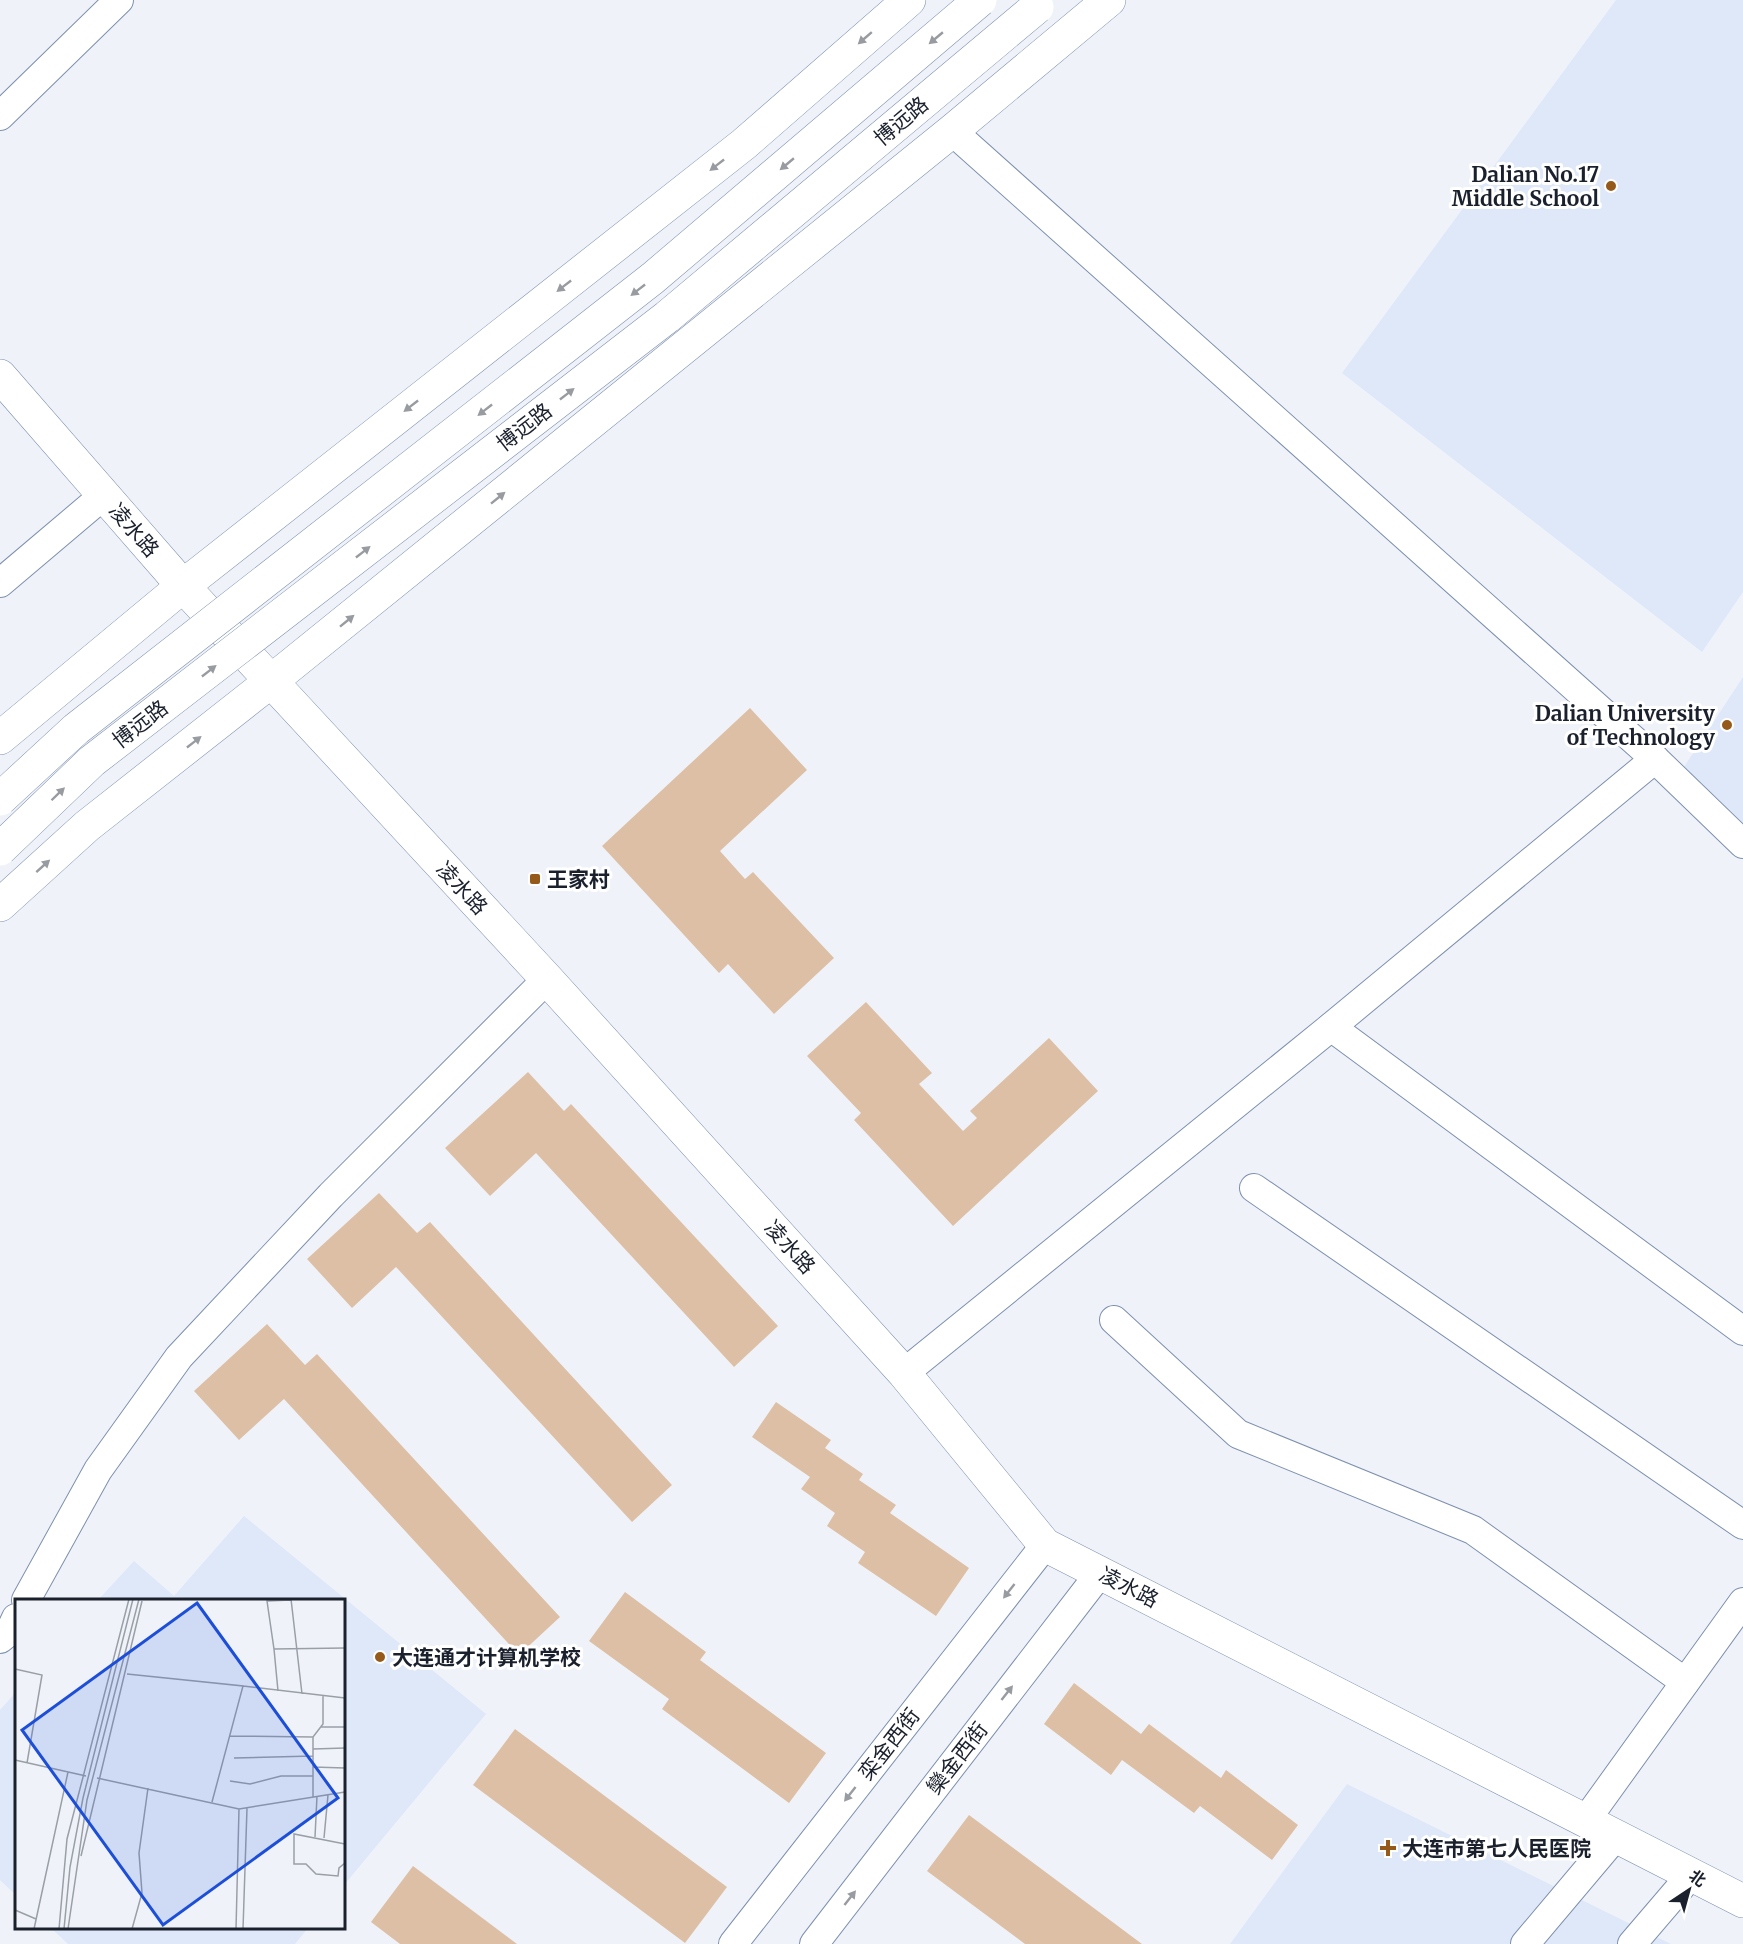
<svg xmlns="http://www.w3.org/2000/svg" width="1743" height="1944" viewBox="0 0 1743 1944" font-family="Merriweather,'Noto Sans SC',serif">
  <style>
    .built { fill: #dee8f8 }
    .building { fill: #ddbfa5 }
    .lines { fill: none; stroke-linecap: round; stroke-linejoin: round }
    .minor-casing { stroke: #7e90ae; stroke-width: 30 }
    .tertiary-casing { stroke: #7e90ae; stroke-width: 34 }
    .secondary-casing { stroke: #7e90ae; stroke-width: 34 }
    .minor { stroke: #fff; stroke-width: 28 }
    .tertiary { stroke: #fff; stroke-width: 33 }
    .secondary { stroke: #fff; stroke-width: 33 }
    .secondary-bridge-casing { stroke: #7e90ae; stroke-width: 34; stroke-linecap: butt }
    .secondary-bridge { stroke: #fff; stroke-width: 33 }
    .oneway { fill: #989ba0 }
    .poi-dot { fill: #955a1a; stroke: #fff; stroke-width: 2 }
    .labels { text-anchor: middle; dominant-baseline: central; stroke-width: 6; stroke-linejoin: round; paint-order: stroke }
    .street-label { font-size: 21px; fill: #1a212d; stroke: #fff }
    .poi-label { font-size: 21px; font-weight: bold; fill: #1a212d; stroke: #fff; text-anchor: start }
    .inset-road { fill: none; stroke: #9a9fa7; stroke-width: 1.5 }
    .view { fill: #1d4ed8; fill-opacity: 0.15; stroke: #1d4ed8; stroke-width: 3 }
    .inset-edge { fill: none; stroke: #1a212d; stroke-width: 3 }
  </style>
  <rect width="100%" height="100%" fill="#eff3f9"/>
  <g class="built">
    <polygon points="1616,0 1743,0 1743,592 1702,652 1342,373"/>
    <polygon points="1743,677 1743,833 1680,773"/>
    <polygon points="244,1516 486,1714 344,1885 344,1600 98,1600 134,1561 174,1596"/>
    <polygon points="16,1692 16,1895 0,1880 0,1710"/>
    <polygon points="1347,1784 1671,1944 1230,1944"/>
    <polygon points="51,1928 308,1928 295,1944 68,1944"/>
  </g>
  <g class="building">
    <polygon points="750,708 807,770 720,851 745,879 753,872 834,958 774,1014 728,964 719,973 602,846"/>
    <polygon points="866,1002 932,1073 919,1084 963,1131 977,1118 970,1111 1049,1038 1098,1091 953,1226 854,1120 861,1113 807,1056"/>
    <polygon points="528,1072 564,1111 571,1104 778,1326 734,1367 536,1153 490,1196 445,1148"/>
    <polygon points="379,1193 417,1233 430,1222 672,1485 632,1522 396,1267 352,1308 307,1259"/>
    <polygon points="267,1324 305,1365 317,1354 560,1617 519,1655 284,1399 239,1440 194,1391"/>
    <polygon points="776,1402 831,1440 825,1448 863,1474 859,1480 896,1505 890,1513 969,1568 936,1616 858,1563 865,1552 827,1526 835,1513 801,1489 810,1477 752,1437"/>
    <polygon points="625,1592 706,1652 700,1660 826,1753 789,1803 662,1709 669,1699 589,1641"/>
    <polygon points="1074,1683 1141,1734 1149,1724 1221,1778 1226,1770 1298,1825 1272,1860 1200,1806 1194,1813 1122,1760 1111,1775 1044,1724"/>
    <polygon points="515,1729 727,1887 685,1943 473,1785"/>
    <polygon points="969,1815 1142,1944 1025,1944 927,1871"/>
    <polygon points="413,1866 517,1944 400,1944 371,1922"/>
  </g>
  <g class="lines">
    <g class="minor-casing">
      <g id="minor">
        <polyline points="0,116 119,0"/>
        <polyline points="0,583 104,495"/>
        <polyline points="1655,759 1743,844"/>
        <polyline points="1331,1027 1743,1331"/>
        <polyline points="1254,1188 1743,1525"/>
        <polyline points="1114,1320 1238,1434 1473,1530 1685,1682"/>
        <polyline points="904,1373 1331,1027 1655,759 952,131"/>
        <polyline points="26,1600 98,1470 179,1357 331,1195 547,979"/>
        <polyline points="0,1639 10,1631 16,1618"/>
        <polyline points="1586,1820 1743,1602"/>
        <polyline points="733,1944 1045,1545"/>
        <polyline points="814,1944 1100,1573"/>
        <polyline points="1525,1944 1616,1836"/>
        <polyline points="1632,1944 1691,1875"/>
      </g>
    </g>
    <g class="tertiary-casing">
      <polyline id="tertiary" points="0,376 183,586 547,979 904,1373 1045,1545 1743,1901"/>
    </g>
    <g class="secondary-casing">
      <g id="secondary">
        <polyline points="0,738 183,586 744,144 909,0"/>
        <polyline points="0,905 87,826 270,682 952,131 1109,0"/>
      </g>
    </g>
    <use href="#minor" class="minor"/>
    <use href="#tertiary" class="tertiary"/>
    <use href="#secondary" class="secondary"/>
    <g class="secondary-bridge-casing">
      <g id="secondary-bridge">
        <polyline points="0,799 76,729 653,278 980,0"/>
        <polyline points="0,849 92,761 667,317 1037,7"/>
      </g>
    </g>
    <use href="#secondary-bridge" class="secondary-bridge"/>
  </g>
  <defs><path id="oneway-solid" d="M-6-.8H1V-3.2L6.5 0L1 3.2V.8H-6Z" transform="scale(1.5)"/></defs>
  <g class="oneway">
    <use href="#oneway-solid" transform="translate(865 38) rotate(139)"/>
    <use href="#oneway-solid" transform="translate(936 38) rotate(140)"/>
    <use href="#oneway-solid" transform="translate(787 164) rotate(140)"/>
    <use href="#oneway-solid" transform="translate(717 165) rotate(142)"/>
    <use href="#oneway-solid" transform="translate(564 286) rotate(142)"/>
    <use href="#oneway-solid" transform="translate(638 290) rotate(142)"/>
    <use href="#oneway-solid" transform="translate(567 394) rotate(-38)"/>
    <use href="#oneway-solid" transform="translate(411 406) rotate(142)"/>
    <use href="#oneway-solid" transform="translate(485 410) rotate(142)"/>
    <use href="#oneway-solid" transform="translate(498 498) rotate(-39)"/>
    <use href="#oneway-solid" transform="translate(363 552) rotate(-38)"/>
    <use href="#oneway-solid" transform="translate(347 621) rotate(-39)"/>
    <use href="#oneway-solid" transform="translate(209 671) rotate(-38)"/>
    <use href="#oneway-solid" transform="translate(194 742) rotate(-38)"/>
    <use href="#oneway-solid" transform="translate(58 794) rotate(-44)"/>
    <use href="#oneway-solid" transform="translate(43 866) rotate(-42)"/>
    <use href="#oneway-solid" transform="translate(1009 1591) rotate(128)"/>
    <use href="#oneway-solid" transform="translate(1007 1693) rotate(-52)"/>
    <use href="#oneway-solid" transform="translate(850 1794) rotate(128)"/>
    <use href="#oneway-solid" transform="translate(850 1898) rotate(-52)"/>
  </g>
  <g class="poi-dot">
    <circle cx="1611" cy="186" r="6"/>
    <circle cx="1727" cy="725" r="6"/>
    <rect x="529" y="873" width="12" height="12" rx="3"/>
    <circle cx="380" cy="1657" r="6"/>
    <path d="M1385 1839h6v6h6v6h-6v6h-6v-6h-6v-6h6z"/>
  </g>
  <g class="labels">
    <g class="street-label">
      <text transform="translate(901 121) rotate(-40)">博远路</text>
      <text transform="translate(524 427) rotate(-38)">博远路</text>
      <text transform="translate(134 530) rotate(49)">凌水路</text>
      <text transform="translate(140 724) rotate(-38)">博远路</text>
      <text transform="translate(462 888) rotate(47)">凌水路</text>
      <text transform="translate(790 1247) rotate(48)">凌水路</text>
      <text transform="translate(1129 1587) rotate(27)">凌水路</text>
      <text transform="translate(889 1744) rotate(-52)">栾金西街</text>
      <text transform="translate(957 1758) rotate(-52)">欒金西街</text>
    </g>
    <g class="poi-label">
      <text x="1599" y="174" text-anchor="end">Dalian No.17<tspan x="1599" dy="24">Middle School</tspan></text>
      <text x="1715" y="713" text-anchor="end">Dalian University<tspan x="1715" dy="24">of Technology</tspan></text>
      <text x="547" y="879">王家村</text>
      <text x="392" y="1657">大连通才计算机学校</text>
      <text x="1402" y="1848">大连市第七人民医院</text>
    </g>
  </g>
  <g transform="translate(15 1599)">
    <rect width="330" height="330" fill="#eff3f9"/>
    <path class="inset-road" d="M276,0l11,95M276,1l-24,1 7,48 71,-1M259,50l4,42M0,70l27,6 -15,88M112,75l116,12 -31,116M228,87l102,12M306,128h24M215,137l83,1 10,-13v-28M298,138v60M298,150l32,-1M219,159l79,-2M0,161l71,16M298,168l32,1M82,179l142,31 106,-17M215,182l20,3 31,-8h32M300,238l2,-41M309,239l4,-43M330,245l-51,-10v30h12l10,10 22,2 1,-8 6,-5M66,257l61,-255M0,311l21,9M19,330l34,-157M44,330l8,-90 62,-240M49,330l6,-62 13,-69 50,-199M53,330l19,-129 52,-201M117,330l10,-36 -3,-40 9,-65M221,330l3,-120M228,330l4,-121"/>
    <path class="view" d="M182,4l141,195 -175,127 -141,-195z"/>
    <rect width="330" height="330" class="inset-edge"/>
  </g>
  <g transform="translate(1689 1890) rotate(36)" stroke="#ffffff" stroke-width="4.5" paint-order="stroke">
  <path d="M0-4.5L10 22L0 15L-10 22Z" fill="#1a212d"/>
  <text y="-9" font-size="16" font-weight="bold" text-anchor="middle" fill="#1a212d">北</text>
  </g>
</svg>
